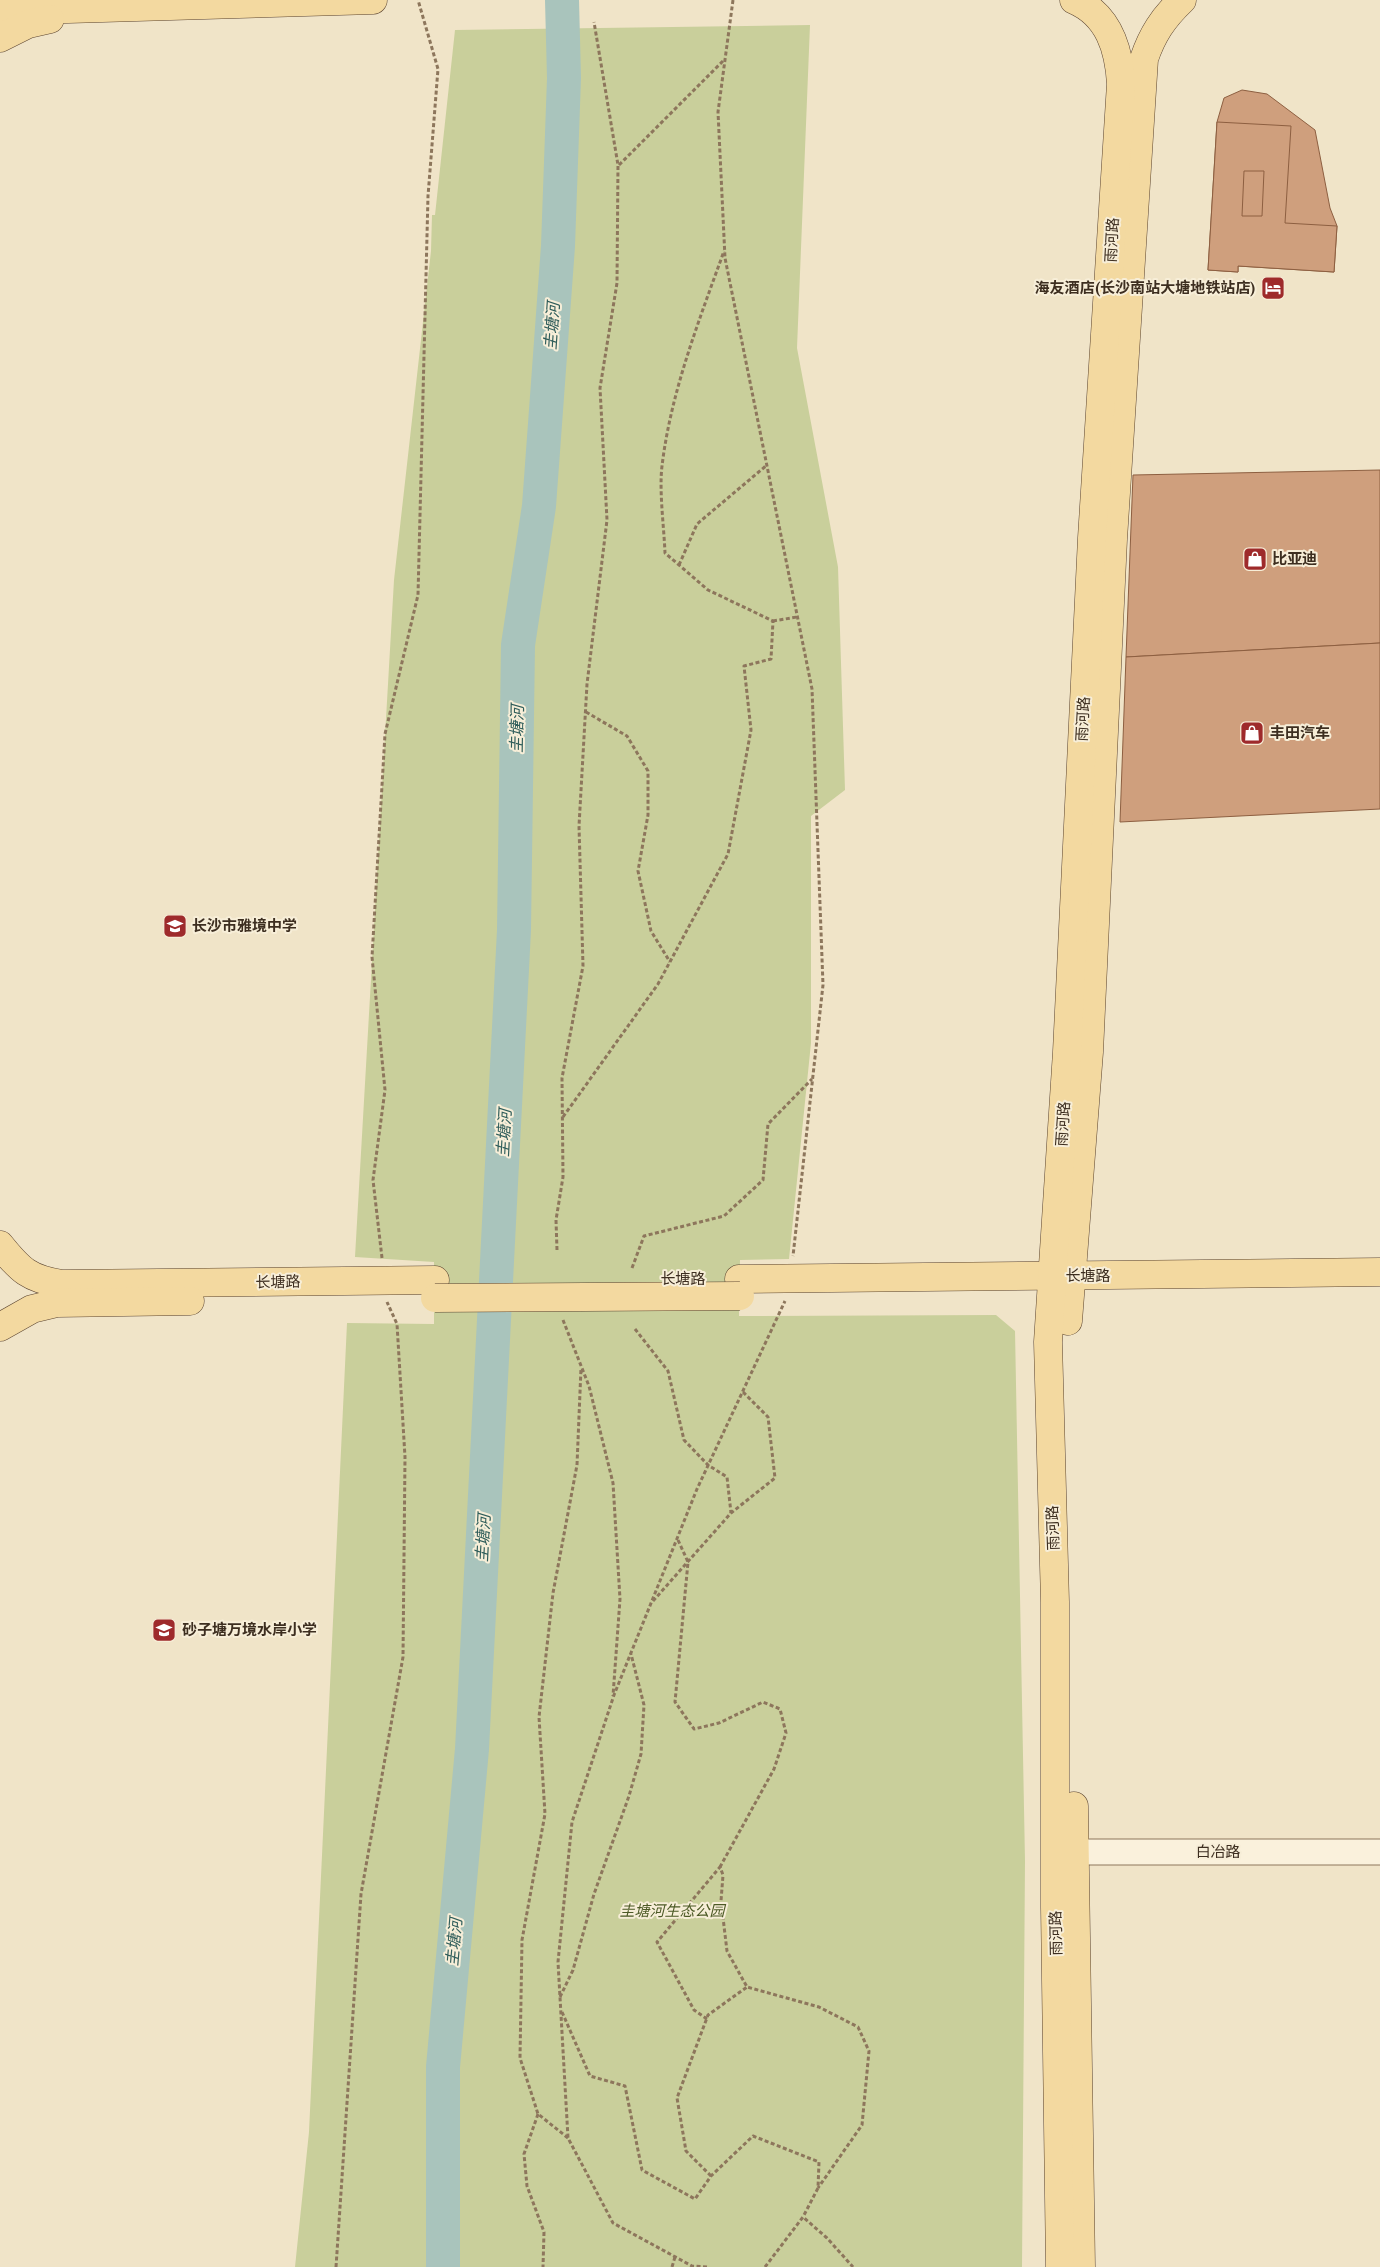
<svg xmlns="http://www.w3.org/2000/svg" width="1380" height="2267" viewBox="0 0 1380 2267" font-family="'Crimson Pro','Noto Sans SC',serif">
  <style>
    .green { fill: #c9cf9b }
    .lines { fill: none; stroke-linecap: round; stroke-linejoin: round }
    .river { stroke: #a9c4bc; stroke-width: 34 }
    .building { fill: #cf9f7d; stroke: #8d5f41; fill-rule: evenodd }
    .minor-casing { stroke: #8d765c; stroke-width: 27 }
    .major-casing { stroke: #5b4430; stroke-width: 29 }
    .path { stroke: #8d765c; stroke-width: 3; stroke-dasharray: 4 2.5; stroke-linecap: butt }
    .minor { stroke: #faf1dc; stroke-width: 25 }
    .major { stroke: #f3d9a0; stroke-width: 28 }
    .major-bridge-casing { stroke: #5b4430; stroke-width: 29; stroke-linecap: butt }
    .major-bridge { stroke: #f3d9a0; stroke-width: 28 }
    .labels { text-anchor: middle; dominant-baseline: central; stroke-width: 4; stroke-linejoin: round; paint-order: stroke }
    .street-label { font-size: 15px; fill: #3d2e20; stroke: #f7eed8 }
    .poi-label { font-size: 15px; font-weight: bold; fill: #3d2e20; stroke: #f7eed8; text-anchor: start }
    .park-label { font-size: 15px; font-style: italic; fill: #4d5a26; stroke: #f7eed8 }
    .water-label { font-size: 16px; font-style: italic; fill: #2f5d5a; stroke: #f7eed8 }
  </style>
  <rect width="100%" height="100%" fill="#f0e4c8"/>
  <polygon class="green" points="810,25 797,348 838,567 845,790 811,816 811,1043 789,1259 740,1260 739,1316 996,1315 1015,1331 1025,1861 1022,2267 295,2267 309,2132 347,1323 434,1324 434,1262 355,1257 394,580 431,251 432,215 435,215 455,30"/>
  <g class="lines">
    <polyline class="river" points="443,2267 443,2067 472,1749 514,930 518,645 539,506 558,246 564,78 562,0"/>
  </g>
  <g class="building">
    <polygon points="1242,90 1267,94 1315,130 1330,208 1337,226 1334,272 1238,266 1238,272 1208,270 1217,122 1224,98"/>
    <path d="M1217,122l74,4 -6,97 52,3 -3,46 -96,-6v6l-30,-2zM1244,171h20l-2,45h-20z"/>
    <polygon points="1380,470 1380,643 1126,657 1133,475"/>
    <polygon points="1380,643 1380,809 1120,822 1126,657"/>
  </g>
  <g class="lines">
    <g class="minor-casing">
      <polyline id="minor" points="1055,1852 1380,1852"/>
    </g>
    <g class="major-casing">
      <g id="major">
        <polyline points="0,11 373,0"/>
        <polyline points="0,38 28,24 50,19"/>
        <path d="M0,1245c20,25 29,34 62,39l373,-4"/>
        <polyline points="739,1279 1380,1272"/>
        <path d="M1068,1321l21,-269 24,-513 31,-480c8,-24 19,-41 38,-59"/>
        <polyline points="0,1327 32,1309 57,1303 190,1301"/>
        <polyline points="1074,1806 1081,2267"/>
        <path d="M1060,2267l-5,-360v-305l-7,-260 19,-290 25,-514 29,-454c-2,-35 -12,-69 -47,-84"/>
      </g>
    </g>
    <g class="path">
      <polyline points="733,0 718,112 725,258 812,689 823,985 793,1256"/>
      <polyline points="619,165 724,60"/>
      <polyline points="679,565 697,524 767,465"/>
      <polyline points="773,621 797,617"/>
      <polyline points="586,712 627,736 648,771 648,815 638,871 651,931 670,962"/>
      <path d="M563,1117l95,-133 70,-130 23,-124 -7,-64 27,-7 2,-38 -65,-31 -43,-37c-1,-26 -6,-62 -3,-87 9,-75 37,-145 62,-215"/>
      <polyline points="557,1250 556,1220 563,1177 562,1078 583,966 579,826 587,684 607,520 600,388 617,283 618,165 594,22"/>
      <polyline points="382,1258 373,1180 385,1090 372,957 385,734 418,595 428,196 438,69 418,0"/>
      <polyline points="632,1268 644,1236 724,1216 763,1180 768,1124 812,1079"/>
      <polyline points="563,1320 589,1386 613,1483 620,1599 613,1696"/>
      <polyline points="635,1329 668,1371 684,1440 708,1465 727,1477 731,1513"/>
      <polyline points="678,1540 688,1562 675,1702 694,1729 719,1723 763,1702 780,1709 786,1733 774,1769 720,1867"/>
      <polyline points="653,1601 731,1513 775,1478 768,1417 743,1392"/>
      <polyline points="560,1997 573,1970 594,1894 629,1796 641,1754 644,1705 631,1654"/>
      <polyline points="562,2012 590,2076 625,2086 642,2170 695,2199 711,2176 753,2136 819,2162 818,2188 803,2217"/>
      <polyline points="707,2019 694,2010 657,1942 720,1867 723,1875 721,1901 727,1951 747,1987 819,2007 858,2027 869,2051 862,2125 818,2188"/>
      <polyline points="538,2114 524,2154 527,2186 544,2232 543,2267"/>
      <polyline points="568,2138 538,2114 520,2058 522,1940 545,1814 539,1717 553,1593 577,1465 581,1368"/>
      <polyline points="711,2176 686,2151 677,2098 708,2015 747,1987"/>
      <polyline points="336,2267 361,1894 403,1657 405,1457 397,1324 387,1302"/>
      <polyline points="672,2267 675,2257"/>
      <polyline points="707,2267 692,2266 613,2223 568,2138 558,1962 572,1822 614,1695 697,1489 785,1301"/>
      <polyline points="765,2267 803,2217 827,2238 853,2267"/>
    </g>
    <use href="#minor" class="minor"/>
    <use href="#major" class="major"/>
    <g class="major-bridge-casing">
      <polyline id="major-bridge" points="435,1298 740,1296"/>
    </g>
    <use href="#major-bridge" class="major-bridge"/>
  </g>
  <defs>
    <g id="hotel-square" transform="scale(1.25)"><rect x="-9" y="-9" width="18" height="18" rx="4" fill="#9e2a2b" stroke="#f7eed8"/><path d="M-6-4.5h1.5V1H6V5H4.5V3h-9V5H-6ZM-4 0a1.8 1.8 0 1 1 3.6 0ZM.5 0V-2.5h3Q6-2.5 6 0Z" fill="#fff"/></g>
    <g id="shop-square" transform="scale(1.25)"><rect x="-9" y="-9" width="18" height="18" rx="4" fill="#9e2a2b" stroke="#f7eed8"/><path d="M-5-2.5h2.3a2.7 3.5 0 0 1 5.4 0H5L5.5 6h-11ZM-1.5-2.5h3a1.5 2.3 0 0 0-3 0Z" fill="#fff"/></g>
    <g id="school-square" transform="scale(1.25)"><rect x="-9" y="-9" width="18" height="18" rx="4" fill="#9e2a2b" stroke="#f7eed8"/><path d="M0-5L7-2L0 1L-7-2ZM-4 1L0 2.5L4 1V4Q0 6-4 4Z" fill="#fff"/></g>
  </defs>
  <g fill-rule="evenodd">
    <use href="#hotel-square" x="1273" y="288"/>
    <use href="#shop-square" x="1255" y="559"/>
    <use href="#shop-square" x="1252" y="733"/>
    <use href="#school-square" x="175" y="926"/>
    <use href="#school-square" x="164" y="1630"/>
  </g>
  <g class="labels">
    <g class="street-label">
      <text transform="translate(1112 240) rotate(-87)">雨河路</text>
      <text transform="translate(1083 719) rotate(-87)">雨河路</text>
      <text transform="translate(1063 1124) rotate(-86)">雨河路</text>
      <text x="1088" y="1276">长塘路</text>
      <text x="683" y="1279">长塘路</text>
      <text transform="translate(278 1282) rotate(-1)">长塘路</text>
      <text transform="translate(1053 1528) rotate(-92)">雨河路</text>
      <text x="1218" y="1852">白冶路</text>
      <text transform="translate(1056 1933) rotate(-91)">雨河路</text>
    </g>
    <g class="poi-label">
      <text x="1256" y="288" text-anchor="end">海友酒店(长沙南站大塘地铁站店)</text>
      <text x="1272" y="559">比亚迪</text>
      <text x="1270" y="733">丰田汽车</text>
      <text x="192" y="926">长沙市雅境中学</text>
      <text x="182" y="1630">砂子塘万境水岸小学</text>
    </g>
    <g class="park-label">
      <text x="672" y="1911">圭塘河生态公园</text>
    </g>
    <g class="water-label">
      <text transform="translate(552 326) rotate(-86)">圭塘河</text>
      <text transform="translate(517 729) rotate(-89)">圭塘河</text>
      <text transform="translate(504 1133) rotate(-87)">圭塘河</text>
      <text transform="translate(483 1538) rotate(-87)">圭塘河</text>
      <text transform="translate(454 1942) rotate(-85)">圭塘河</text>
    </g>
  </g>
</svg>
